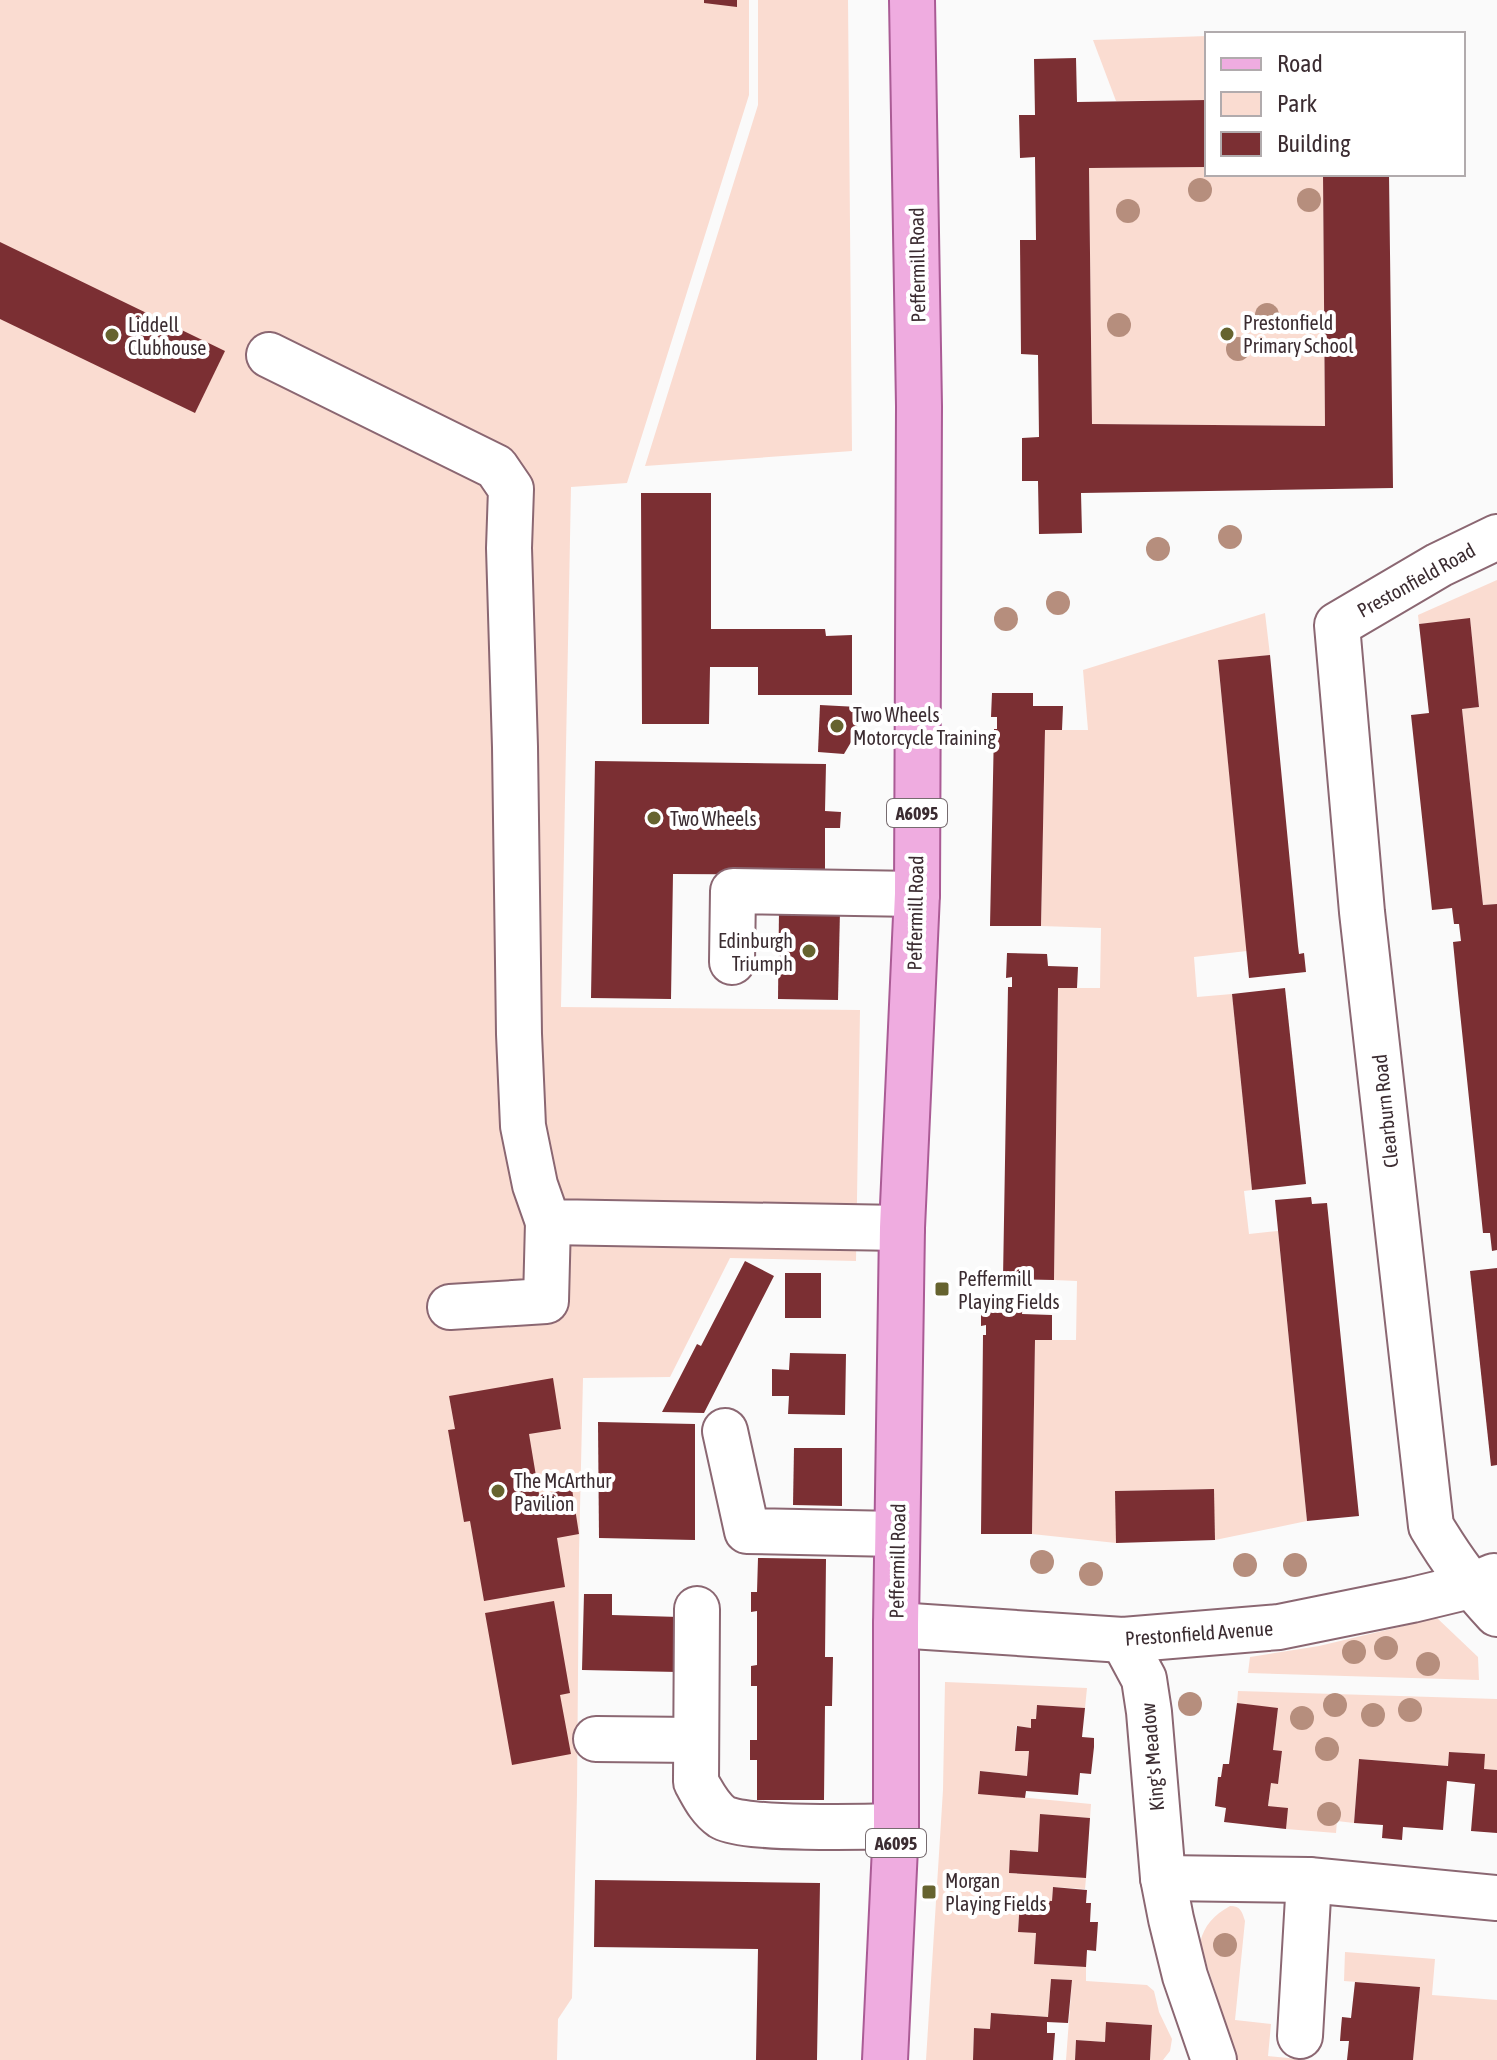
<svg xmlns="http://www.w3.org/2000/svg" width="1497" height="2060" viewBox="0 0 1497 2060" font-family="'Asap Condensed',sans-serif">
  <style>
    .green { fill: #fadcd1 }
    .building { fill: #7b2f33 }
    .lines { fill: none; stroke-linecap: round; stroke-linejoin: round }
    .minor-casing { stroke: #8b6772; stroke-width: 48 }
    .major-casing { stroke: #aa5b95; stroke-width: 48 }
    .minor { stroke: #fff; stroke-width: 44 }
    .major { stroke: #eface0; stroke-width: 44 }
    .tree { fill: #b68e7d }
    .poi-dot { fill: #66632f; stroke: #fff; stroke-width: 3 }
    .labels { text-anchor: middle; dominant-baseline: central; stroke-width: 8; stroke-linejoin: round; paint-order: stroke }
    .shield { fill: #fff; stroke: #766b6f; stroke-width: 2 }
    .shield-label { font-size: 18px; font-weight: bold; fill: #3b2c31 }
    .street-label { font-size: 20px; fill: #3b2c31; stroke: #fff }
    .poi-label { font-size: 20px; fill: #3b2c31; stroke: #fff; text-anchor: start }
  </style>
  <rect width="100%" height="100%" fill="#fafafa"/>
  <g class="green">
    <polygon points="0,0 749,0 749,95 627,483 571,487 561,1007 860,1010 856,1261 730,1258 670,1377 583,1378 579,1552 577,1795 572,1998 558,2019 557,2060 0,2060"/>
    <polygon points="758,0 848,0 852,451 645,466 758,105"/>
    <polygon points="1207,36 1207,100 1116,101 1093,40"/>
    <polygon points="1207,167 1207,174 1323,174 1325,426 1092,424 1089,168"/>
    <polygon points="1497,580 1497,904 1483,905 1462,709 1479,707 1470,619 1419,624 1418,615"/>
    <polygon points="1265,613 1270,655 1218,661 1247,951 1194,957 1197,997 1232,994 1252,1190 1244,1191 1249,1234 1278,1231 1307,1521 1215,1540 1213,1489 1116,1491 1116,1543 1032,1534 1035,1340 1076,1340 1077,1281 1054,1280 1058,988 1100,988 1101,928 1041,926 1045,730 1088,730 1083,670"/>
    <polygon points="1437,1618 1478,1657 1479,1680 1248,1673 1250,1657 1319,1646"/>
    <polygon points="945,1682 1087,1688 1085,1708 1037,1705 1036,1719 1031,1720 1031,1728 1016,1726 1015,1750 1029,1751 1027,1776 980,1771 978,1793 1091,1804 1090,1818 1041,1815 1038,1852 1010,1850 1009,1873 1086,1878 1085,1889 1053,1887 1052,1901 1020,1899 1018,1931 1036,1933 1034,1964 1086,1967 1086,1981 1147,1985 1154,1991 1159,2012 1172,2039 1170,2051 1163,2060 1150,2060 1152,2025 1107,2022 1105,2042 1076,2040 1075,2060 1066,2060 1072,1980 1051,1979 1048,2017 991,2013 990,2029 974,2028 973,2060 926,2060 943,1790"/>
    <polygon points="1238,1691 1497,1699 1497,1770 1484,1769 1484,1754 1449,1752 1448,1766 1359,1759 1354,1823 1337,1821 1336,1833 1286,1829 1268,1806 1271,1783 1278,1783 1282,1752 1273,1750 1278,1709 1237,1703"/>
    <path d="M1230,1906c11,0 12,6 15,15l-10,99 36,4 -3,32 41,4h-72l-37,-117c4,-18 14,-28 30,-37z"/>
    <polygon points="1345,1952 1435,1959 1432,1995 1497,2000 1497,2060 1413,2060 1420,1987 1344,1981"/>
  </g>
  <g class="building">
    <polygon points="704,0 737,0 737,7 704,3"/>
    <polygon points="1076,58 1077,102 1207,100 1207,167 1089,168 1092,424 1325,426 1323,174 1389,174 1393,488 1081,493 1082,533 1039,534 1038,481 1022,481 1022,438 1039,437 1038,355 1021,354 1020,240 1036,240 1035,157 1020,158 1019,115 1035,115 1034,59"/>
    <polygon points="0,242 225,351 195,413 0,319"/>
    <polygon points="641,493 711,493 711,629 825,629 826,636 852,635 852,695 758,695 758,667 710,667 709,724 642,724"/>
    <polygon points="1470,618 1479,707 1462,709 1483,905 1497,904 1497,1250 1492,1251 1490,1233 1483,1233 1458,993 1453,942 1461,941 1459,924 1454,924 1452,908 1432,910 1411,715 1429,713 1419,624"/>
    <polygon points="1270,655 1298,946 1299,954 1304,953 1306,972 1249,978 1218,660"/>
    <polygon points="992,693 1033,693 1033,706 1063,706 1062,730 1045,730 1041,926 990,926 994,729 997,729 997,717 991,717"/>
    <polygon points="820,705 858,707 857,732 844,754 818,752"/>
    <polygon points="595,761 826,764 825,811 841,812 840,828 825,828 825,875 673,874 671,999 591,998"/>
    <polygon points="779,910 840,910 838,1000 778,999"/>
    <polygon points="1007,953 1047,954 1048,966 1078,967 1077,988 1058,988 1054,1280 1003,1279 1008,987 1012,987 1012,977 1006,978"/>
    <polygon points="1285,988 1306,1184 1252,1190 1232,994"/>
    <polygon points="1311,1197 1312,1204 1327,1203 1359,1516 1307,1521 1275,1200"/>
    <polygon points="745,1261 774,1276 704,1413 662,1412 697,1344 701,1346"/>
    <polygon points="1497,1268 1497,1465 1491,1466 1470,1271"/>
    <rect x="785" y="1273" width="36" height="45"/>
    <polygon points="981,1301 1023,1302 1022,1314 1052,1315 1052,1340 1035,1340 1032,1534 981,1534 983,1335 986,1335 986,1325 981,1326"/>
    <polygon points="790,1353 846,1354 845,1415 788,1414 789,1396 772,1396 772,1369 789,1370"/>
    <polygon points="553,1378 561,1429 529,1434 539,1494 572,1489 579,1534 557,1538 565,1587 484,1601 470,1521 464,1522 448,1430 455,1429 449,1396"/>
    <polygon points="598,1422 695,1424 695,1540 599,1538"/>
    <polygon points="794,1448 842,1448 842,1506 793,1505"/>
    <polygon points="1214,1489 1215,1540 1116,1543 1115,1491"/>
    <polygon points="758,1558 826,1559 825,1657 833,1657 832,1706 825,1706 824,1800 757,1800 757,1760 750,1760 750,1740 757,1740 757,1686 751,1686 751,1666 757,1665 757,1611 751,1612 751,1592 757,1592"/>
    <polygon points="584,1594 612,1594 612,1615 679,1617 678,1672 582,1670"/>
    <polygon points="554,1601 570,1693 560,1695 571,1754 512,1765 485,1613"/>
    <polygon points="1237,1703 1278,1708 1273,1750 1282,1751 1278,1784 1271,1783 1268,1806 1288,1808 1286,1829 1224,1822 1226,1808 1215,1806 1218,1777 1221,1777 1223,1764 1229,1764"/>
    <polygon points="1037,1705 1085,1708 1082,1737 1094,1738 1094,1747 1091,1774 1080,1773 1078,1795 1026,1791 1025,1798 978,1794 980,1771 1027,1776 1029,1751 1015,1751 1017,1726 1031,1728 1031,1719 1036,1719"/>
    <polygon points="1449,1752 1485,1754 1484,1769 1497,1770 1497,1833 1471,1831 1475,1784 1447,1781 1443,1830 1403,1827 1402,1840 1382,1838 1383,1825 1354,1823 1359,1759 1448,1766"/>
    <polygon points="1040,1814 1090,1818 1086,1878 1009,1873 1010,1850 1038,1852"/>
    <polygon points="595,1880 820,1883 817,2060 756,2060 758,1949 594,1947"/>
    <polygon points="1053,1887 1087,1890 1086,1903 1091,1903 1090,1922 1098,1922 1096,1951 1087,1950 1086,1967 1034,1964 1036,1933 1018,1932 1020,1899 1052,1901"/>
    <polygon points="1051,1979 1072,1980 1068,2023 1047,2022 1047,2033 1055,2033 1053,2060 973,2060 974,2028 990,2029 991,2013 1048,2017"/>
    <polygon points="1355,1982 1420,1987 1413,2060 1347,2060 1349,2041 1340,2041 1341,2028 1342,2017 1351,2018"/>
    <polygon points="1106,2022 1152,2025 1150,2060 1075,2060 1076,2040 1105,2042"/>
  </g>
  <g class="lines">
    <g class="minor-casing">
      <g id="minor">
        <polyline points="269,355 496,467 511,489 509,548 515,747 519,1034 523,1126 535,1185 548,1222 902,1228"/>
        <path d="M1497,537l-58,28 -102,60 25,287 69,614c21,35 38,58 66,88"/>
        <polyline points="732,962 733,891 917,894"/>
        <polyline points="450,1307 546,1301 548,1222"/>
        <polyline points="725,1431 747,1531 897,1534"/>
        <path d="M697,1609l-1,173c7,12 13,26 26,35 20,13 144,10 174,9"/>
        <polyline points="896,1625 1123,1640 1279,1627 1412,1600 1470,1586 1494,1576"/>
        <polyline points="1123,1640 1144,1679 1149,1712 1163,1878 1171,1919 1185,1976 1214,2060"/>
        <polyline points="596,1739 695,1740"/>
        <polyline points="1163,1878 1309,1880 1497,1898"/>
        <polyline points="1300,2036 1309,1880"/>
      </g>
    </g>
    <g class="major-casing">
      <polyline id="major" points="885,2060 896,1826 896,1625 902,1228 917,894 919,406 912,0"/>
    </g>
    <use href="#minor" class="minor"/>
    <use href="#major" class="major"/>
  </g>
  <g class="tree">
    <circle cx="1200" cy="190" r="12"/>
    <circle cx="1309" cy="200" r="12"/>
    <circle cx="1128" cy="211" r="12"/>
    <circle cx="1267" cy="315" r="12"/>
    <circle cx="1119" cy="325" r="12"/>
    <circle cx="1238" cy="349" r="12"/>
    <circle cx="1230" cy="537" r="12"/>
    <circle cx="1158" cy="549" r="12"/>
    <circle cx="1058" cy="603" r="12"/>
    <circle cx="1006" cy="619" r="12"/>
    <circle cx="1042" cy="1562" r="12"/>
    <circle cx="1245" cy="1565" r="12"/>
    <circle cx="1295" cy="1565" r="12"/>
    <circle cx="1091" cy="1574" r="12"/>
    <circle cx="1386" cy="1648" r="12"/>
    <circle cx="1354" cy="1652" r="12"/>
    <circle cx="1428" cy="1664" r="12"/>
    <circle cx="1190" cy="1704" r="12"/>
    <circle cx="1335" cy="1705" r="12"/>
    <circle cx="1410" cy="1710" r="12"/>
    <circle cx="1373" cy="1715" r="12"/>
    <circle cx="1302" cy="1718" r="12"/>
    <circle cx="1327" cy="1749" r="12"/>
    <circle cx="1329" cy="1814" r="12"/>
    <circle cx="1225" cy="1945" r="12"/>
  </g>
  <g class="poi-dot">
    <circle cx="1227" cy="334" r="8"/>
    <circle cx="112" cy="335" r="8"/>
    <circle cx="837" cy="726" r="8"/>
    <circle cx="654" cy="818" r="8"/>
    <circle cx="809" cy="951" r="8"/>
    <rect x="934" y="1281" width="16" height="16" rx="4"/>
    <circle cx="498" cy="1491" r="8"/>
    <rect x="921" y="1884" width="16" height="16" rx="4"/>
  </g>
  <g class="labels">
    <g class="shield">
      <rect x="887" y="799" width="60" height="28" rx="6"/>
      <rect x="866" y="1829" width="60" height="28" rx="6"/>
    </g>
    <g class="shield-label">
      <text x="917" y="813">A6095</text>
      <text x="896" y="1843">A6095</text>
    </g>
    <g class="street-label">
      <text transform="translate(917 265) rotate(-91)">Peffermill Road</text>
      <text transform="translate(1416 580) rotate(-29)">Prestonfield Road</text>
      <text transform="translate(915 913) rotate(-89)">Peffermill Road</text>
      <text transform="translate(1385 1111) rotate(-96)">Clearburn Road</text>
      <text transform="translate(897 1561) rotate(-89)">Peffermill Road</text>
      <text transform="translate(1199 1633) rotate(-4)">Prestonfield Avenue</text>
      <text transform="translate(1152 1757) rotate(-95)">King's Meadow</text>
    </g>
    <g class="poi-label">
      <text x="1243" y="322">Prestonfield<tspan x="1243" dy="23">Primary School</tspan></text>
      <text x="128" y="324">Liddell<tspan x="128" dy="23">Clubhouse</tspan></text>
      <text x="853" y="714">Two Wheels<tspan x="853" dy="23">Motorcycle Training</tspan></text>
      <text x="670" y="818">Two Wheels</text>
      <text x="793" y="940" text-anchor="end">Edinburgh<tspan x="793" dy="23">Triumph</tspan></text>
      <text x="958" y="1278">Peffermill<tspan x="958" dy="23">Playing Fields</tspan></text>
      <text x="514" y="1480">The McArthur<tspan x="514" dy="23">Pavilion</tspan></text>
      <text x="945" y="1880">Morgan<tspan x="945" dy="23">Playing Fields</tspan></text>
    </g>
  </g>
  <rect x="1205" y="32" width="260" height="144" fill="#ffffff" stroke="#b1abad" stroke-width="2"/>
  <rect x="1221" y="58" width="40" height="12" fill="#eface0" stroke="#b1abad" stroke-width="2"/>
  <text x="1277" y="72" font-size="24" fill="#3b2c31">Road</text>
  <rect x="1221" y="92" width="40" height="24" fill="#fadcd1" stroke="#b1abad" stroke-width="2"/>
  <text x="1277" y="112" font-size="24" fill="#3b2c31">Park</text>
  <rect x="1221" y="132" width="40" height="24" fill="#7b2f33" stroke="#b1abad" stroke-width="2"/>
  <text x="1277" y="152" font-size="24" fill="#3b2c31">Building</text>
</svg>
